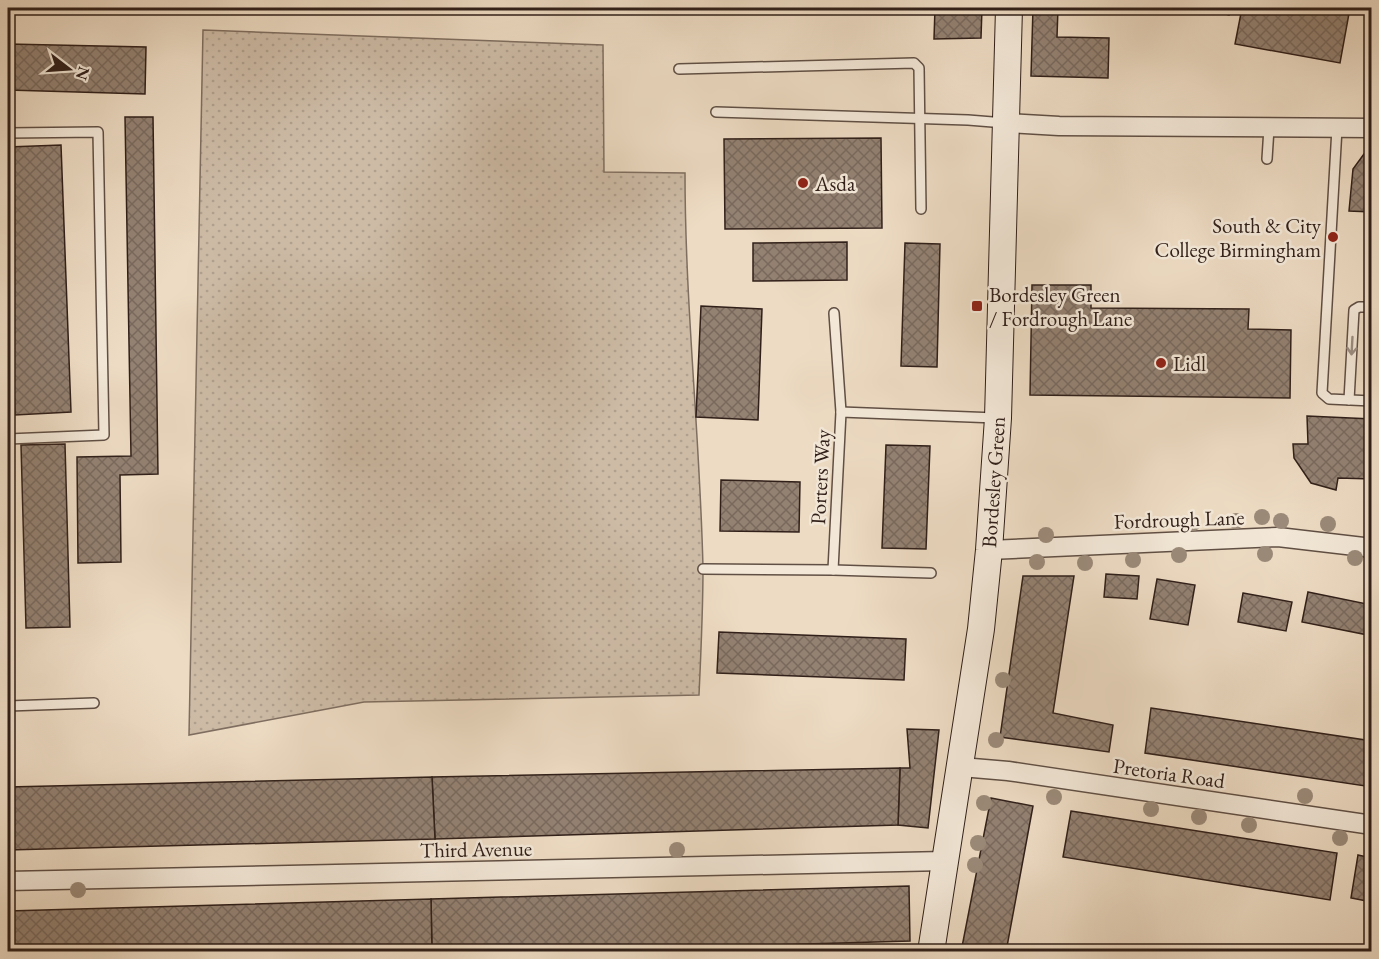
<svg xmlns="http://www.w3.org/2000/svg" width="1379" height="959" viewBox="0 0 1379 959" font-family="'EB Garamond',serif">
  <style>
    .park { fill: url(#park-dots); stroke: #7f6e60; stroke-width: 1.5 }
    .building { fill: url(#building-cross-hatch); stroke: #31201a; stroke-width: 1.5 }
    .lines { fill: none; stroke-linecap: round; stroke-linejoin: round }
    .service-casing { stroke: #604f44; stroke-width: 12 }
    .minor-casing { stroke: #604f44; stroke-width: 21 }
    .secondary-casing { stroke: #31201a; stroke-width: 28 }
    .service { stroke: #f3e8d8; stroke-width: 9 }
    .minor { stroke: #f3e8d8; stroke-width: 18 }
    .secondary { stroke: #f3e8d8; stroke-width: 26 }
    .tree { fill: #9b8a79 }
    .oneway { stroke: #9c8e82 }
    .poi-dot { fill: #8f2418; stroke: #f3e8d8; stroke-width: 2 }
    .labels { text-anchor: middle; dominant-baseline: central; stroke-width: 5; stroke-linejoin: round; paint-order: stroke }
    .poi-label { font-size: 21px; fill: #31201a; stroke: #f3e8d8; text-anchor: start }
    .street-label { font-size: 21px; fill: #31201a; stroke: #f3e8d8 }
  </style>
  <defs>
    <pattern id="park-dots" width="8" height="8" patternUnits="userSpaceOnUse" patternTransform="scale(1.5)"><rect width="8" height="8" fill="#cdbba6"/><path d="M2 2h.1M6 6h.1" fill="none" stroke="#b0a08e" stroke-width="1.8" stroke-linecap="round"/></pattern>
    <pattern id="building-cross-hatch" width="8" height="8" patternUnits="userSpaceOnUse" patternTransform="scale(1.5)"><rect width="8" height="8" fill="#938172"/><path d="M0 0l8 8M0 8l8-8" fill="none" stroke="#79695d"/></pattern>
  </defs>
  <rect width="100%" height="100%" fill="#eddbc3"/>
  <filter id="stains"><feTurbulence type="fractalNoise" baseFrequency=".00333" numOctaves="4"/><feColorMatrix values="0 0 0 0 .2 0 0 0 0 .09 0 0 0 0 .02 0 0 0 .5 -.17"/></filter>
  <radialGradient id="worn" r=".72"><stop offset=".6" stop-color="#630" stop-opacity="0"/><stop offset="1" stop-color="#630" stop-opacity=".3"/></radialGradient>
  <path class="park" d="M203,30l400,15 1,127 81,1c0,132 15,263 18,395 0,42 -2,84 -4,127l-335,7 -175,33z"/>
  <g class="building">
    <polygon points="935,8 982,8 981,38 934,39"/>
    <polygon points="1033,8 1058,8 1057,37 1109,38 1108,78 1031,76"/>
    <polygon points="1208,8 1231,8 1229,15"/>
    <polygon points="1242,8 1350,8 1340,63 1235,44"/>
    <polygon points="8,44 146,47 145,94 8,90"/>
    <polygon points="125,117 153,117 158,474 120,475 121,562 78,563 77,457 131,456"/>
    <polygon points="881,138 882,228 725,229 724,139"/>
    <polygon points="61,145 71,412 15,415 8,222 8,147"/>
    <polygon points="1372,152 1372,212 1349,211 1353,169 1364,154"/>
    <polygon points="847,242 847,280 753,281 753,243"/>
    <polygon points="905,243 940,244 937,367 901,366"/>
    <polygon points="1032,285 1091,285 1091,308 1249,309 1248,329 1291,330 1290,398 1030,395"/>
    <polygon points="701,306 762,309 758,420 696,417"/>
    <polygon points="1307,416 1372,419 1372,479 1338,478 1336,490 1311,483 1294,458 1293,444 1308,444"/>
    <polygon points="65,444 70,627 26,628 21,445"/>
    <polygon points="886,445 930,446 926,549 882,548"/>
    <polygon points="721,480 800,482 799,532 720,531"/>
    <polygon points="1106,574 1139,576 1137,599 1104,597"/>
    <polygon points="1023,576 1074,576 1053,713 1113,725 1109,752 1000,737"/>
    <polygon points="1157,579 1195,585 1188,625 1150,619"/>
    <polygon points="1308,592 1372,605 1368,635 1302,622"/>
    <polygon points="1243,593 1292,602 1286,631 1238,622"/>
    <polygon points="719,632 906,639 904,680 717,673"/>
    <polygon points="1151,708 1372,741 1372,787 1145,753"/>
    <polygon points="907,729 939,730 928,828 898,825 900,768 910,768"/>
    <polygon points="900,768 898,825 435,839 432,777"/>
    <polygon points="432,777 435,839 8,850 8,787"/>
    <polygon points="991,798 1033,806 1006,952 961,952"/>
    <polygon points="1071,811 1337,853 1330,900 1063,857"/>
    <polygon points="1358,855 1372,858 1372,902 1351,898"/>
    <polygon points="909,886 910,941 520,952 432,952 431,899"/>
    <polygon points="431,899 432,952 8,952 8,911"/>
  </g>
  <g class="lines">
    <g class="service-casing">
      <g id="service">
        <polyline points="679,69 914,63 919,68 921,209"/>
        <polyline points="716,112 968,120 1005,123"/>
        <polyline points="1337,128 1322,393 1329,399 1372,401"/>
        <polyline points="8,133 98,132 104,435 8,439"/>
        <polyline points="1267,159 1269,128"/>
        <polyline points="834,313 841,412"/>
        <polyline points="1349,400 1354,310 1359,307 1372,307"/>
        <polyline points="703,569 833,570 841,412 996,418"/>
        <polyline points="833,570 931,573"/>
        <polyline points="8,706 94,703"/>
      </g>
    </g>
    <g class="minor-casing">
      <g id="minor">
        <polyline points="1007,123 1059,126 1372,128"/>
        <polyline points="989,550 1278,537 1372,548"/>
        <polyline points="961,767 1008,771 1372,825"/>
        <polyline points="8,881 945,861"/>
      </g>
    </g>
    <g class="secondary-casing">
      <polyline id="secondary" points="931,952 981,629 989,550 998,418 1009,8"/>
    </g>
    <use href="#service" class="service"/>
    <use href="#minor" class="minor"/>
    <use href="#secondary" class="secondary"/>
  </g>
  <g class="tree">
    <circle cx="1262" cy="517" r="8"/>
    <circle cx="1236" cy="521" r="8"/>
    <circle cx="1281" cy="521" r="8"/>
    <circle cx="1193" cy="523" r="8"/>
    <circle cx="1328" cy="524" r="8"/>
    <circle cx="1046" cy="535" r="8"/>
    <circle cx="1265" cy="554" r="8"/>
    <circle cx="1179" cy="555" r="8"/>
    <circle cx="1355" cy="558" r="8"/>
    <circle cx="1133" cy="560" r="8"/>
    <circle cx="1037" cy="562" r="8"/>
    <circle cx="1085" cy="563" r="8"/>
    <circle cx="1003" cy="680" r="8"/>
    <circle cx="996" cy="740" r="8"/>
    <circle cx="1305" cy="796" r="8"/>
    <circle cx="1054" cy="797" r="8"/>
    <circle cx="984" cy="803" r="8"/>
    <circle cx="1151" cy="809" r="8"/>
    <circle cx="1199" cy="817" r="8"/>
    <circle cx="1249" cy="825" r="8"/>
    <circle cx="1340" cy="838" r="8"/>
    <circle cx="978" cy="843" r="8"/>
    <circle cx="677" cy="850" r="8"/>
    <circle cx="975" cy="865" r="8"/>
    <circle cx="78" cy="890" r="8"/>
  </g>
  <defs><path id="oneway-shaft" d="M-6 0H5M1.5-3L5.5 0L1.5 3" fill="none" stroke-width="1.6" stroke-linecap="round" stroke-linejoin="round" transform="scale(1.5)"/></defs>
  <use class="oneway" href="#oneway-shaft" transform="translate(1352 346) rotate(93)"/>
  <g class="poi-dot">
    <circle cx="803" cy="183" r="6"/>
    <circle cx="1333" cy="237" r="6"/>
    <rect x="971" y="300" width="12" height="12" rx="3"/>
    <circle cx="1161" cy="363" r="6"/>
  </g>
  <g class="labels">
    <g class="poi-label">
      <text x="815" y="183">Asda</text>
      <text x="1321" y="225" text-anchor="end">South &amp; City<tspan x="1321" dy="24">College Birmingham</tspan></text>
      <text x="989" y="294">Bordesley Green<tspan x="989" dy="24">/ Fordrough Lane</tspan></text>
      <text x="1173" y="363">Lidl</text>
    </g>
    <g class="street-label">
      <text transform="translate(820 477) rotate(-87)">Porters Way</text>
      <text transform="translate(993 482) rotate(-86)">Bordesley Green</text>
      <text transform="translate(1179 519) rotate(-2)">Fordrough Lane</text>
      <text transform="translate(1169 773) rotate(8)">Pretoria Road</text>
      <text transform="translate(476 849) rotate(-1)">Third Avenue</text>
    </g>
  </g>
  <rect width="1379" height="959" fill="none" stroke="#eddbc3" stroke-width="30"/>
  <rect x="9" y="9" width="1361" height="941" fill="none" stroke="#31201a" stroke-width="3"/>
  <rect x="15" y="15" width="1349" height="929" fill="none" stroke="#31201a" stroke-width="1.5"/>
  <g transform="translate(69 69) rotate(107)" stroke="#f3e8d8" stroke-width="4.5" paint-order="stroke">
  <path d="M0-4.5L10 22L0 15L-10 22Z" fill="#31201a"/>
  <text y="-9" font-size="16" font-weight="bold" text-anchor="middle" fill="#31201a">N</text>
  </g>
  <rect width="100%" height="100%" filter="url(#stains)"/>
  <rect width="100%" height="100%" fill="url(#worn)"/>
</svg>
